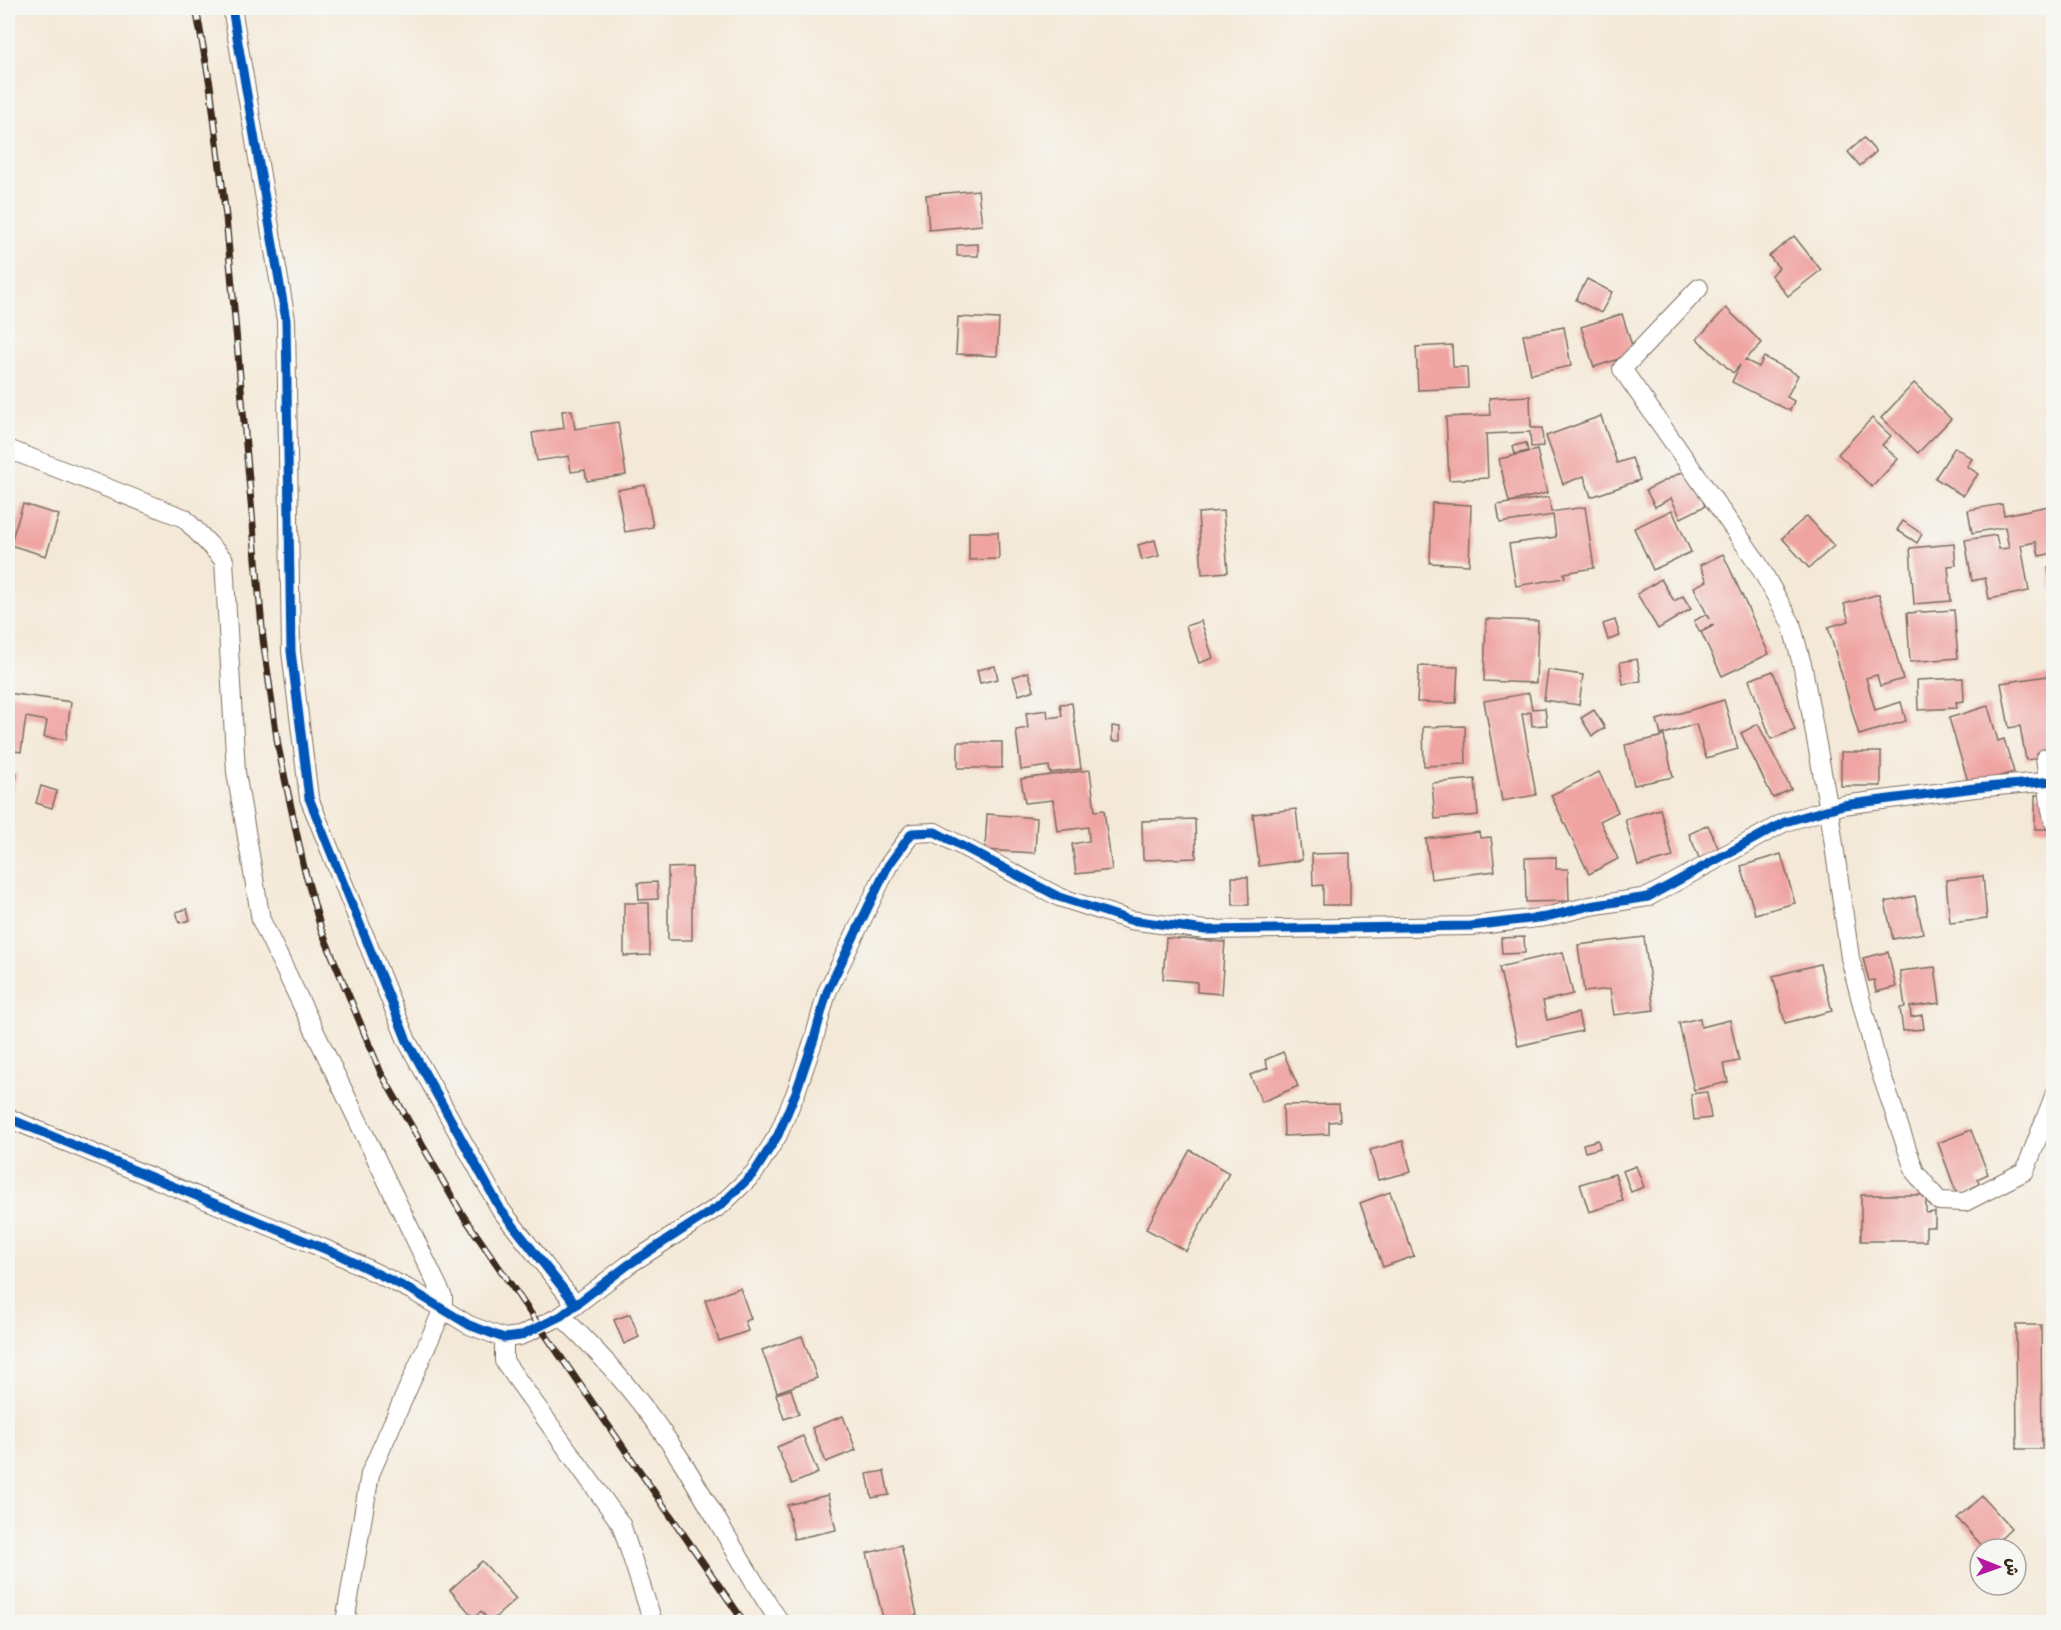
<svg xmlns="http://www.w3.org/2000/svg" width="2061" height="1630" viewBox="0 0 2061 1630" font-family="'Playpen Sans','Playpen Sans Arabic',sans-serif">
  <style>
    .building { fill: #efa4a2 }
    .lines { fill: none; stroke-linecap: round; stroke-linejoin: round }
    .minor-casing { stroke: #7c6d5f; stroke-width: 20 }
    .minor { stroke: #fff; stroke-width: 18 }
    .rail-casing { stroke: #3b2a1e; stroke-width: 7 }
    .rail { stroke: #f6f6f2; stroke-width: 4.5; stroke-dasharray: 14; stroke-linecap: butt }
    .cycleway-casing { stroke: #f6f6f2; stroke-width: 13 }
    .cycleway { stroke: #0057b8; stroke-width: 9 }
  </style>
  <rect width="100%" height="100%" fill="#f6f6f2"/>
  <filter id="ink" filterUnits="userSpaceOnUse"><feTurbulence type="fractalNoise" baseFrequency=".0167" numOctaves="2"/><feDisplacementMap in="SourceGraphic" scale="12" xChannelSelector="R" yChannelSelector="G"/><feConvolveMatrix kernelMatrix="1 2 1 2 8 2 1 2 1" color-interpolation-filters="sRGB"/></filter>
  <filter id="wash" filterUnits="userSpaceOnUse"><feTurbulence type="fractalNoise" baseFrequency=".008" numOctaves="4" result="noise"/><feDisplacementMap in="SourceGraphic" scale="24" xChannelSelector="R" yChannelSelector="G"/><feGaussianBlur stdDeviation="1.35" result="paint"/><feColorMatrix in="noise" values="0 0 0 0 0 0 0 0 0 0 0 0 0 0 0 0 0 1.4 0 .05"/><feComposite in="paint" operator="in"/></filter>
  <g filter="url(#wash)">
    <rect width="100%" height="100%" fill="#f4e9d8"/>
    <g id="blocks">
      <g class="building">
        <polygon points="1864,138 1876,152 1860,166 1848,152"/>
        <polygon points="978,190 982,225 929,230 926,195"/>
        <polygon points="1794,236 1821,270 1788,296 1771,275 1779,268 1769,256"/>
        <polygon points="978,244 978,256 957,256 957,245"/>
        <polygon points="1587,279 1612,292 1601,313 1576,300"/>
        <polygon points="1726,308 1762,343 1745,360 1759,367 1764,357 1798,375 1787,397 1794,401 1790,411 1732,382 1740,365 1733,373 1697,339"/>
        <polygon points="1622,314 1634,352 1622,356 1622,358 1594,367 1581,327"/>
        <polygon points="958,317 999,319 997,356 956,354"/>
        <polygon points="1564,327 1571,366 1531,374 1523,335"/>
        <polygon points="1452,345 1453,367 1467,367 1468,388 1418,390 1416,347"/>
        <polygon points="1914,383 1951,419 1918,453 1881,418"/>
        <polygon points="1530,396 1531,428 1542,428 1543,446 1531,447 1530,432 1486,434 1488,478 1449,480 1446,417 1490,415 1489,398"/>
        <polygon points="572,410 575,429 618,422 626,475 587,481 585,470 571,472 569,456 537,461 532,433 564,428 562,411"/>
        <polygon points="1601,416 1617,463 1632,458 1640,480 1591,497 1584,476 1563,484 1546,436"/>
        <polygon points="1872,418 1891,436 1882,445 1898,459 1872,487 1838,454"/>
        <polygon points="1526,443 1528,451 1515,454 1513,446"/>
        <polygon points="1955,447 1972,459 1967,466 1978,474 1963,496 1935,478"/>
        <polygon points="1537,450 1547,493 1509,502 1499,459"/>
        <polygon points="1690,468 1705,506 1681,518 1671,498 1655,507 1646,490"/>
        <polygon points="645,485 653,527 625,532 617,490"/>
        <polygon points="1549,497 1551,512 1585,507 1594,568 1564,573 1565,578 1516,586 1509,544 1556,537 1553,515 1500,523 1497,505"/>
        <polygon points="1432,503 1471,505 1469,565 1430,563"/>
        <polygon points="23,504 59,515 46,556 10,545"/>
        <polygon points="2002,504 2004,515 2054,505 2054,553 2039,556 2036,542 2021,545 2029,591 1989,599 1985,578 1972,581 1965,540 1996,535 1999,549 2009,548 2005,527 1972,533 1968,510"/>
        <polygon points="1672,510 1691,552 1653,570 1634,528"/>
        <polygon points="1223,511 1228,572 1202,574 1198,513"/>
        <polygon points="1807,516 1834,546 1809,568 1782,538"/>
        <polygon points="1903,521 1922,534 1917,543 1897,530"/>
        <polygon points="969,532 998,532 999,559 969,560"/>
        <polygon points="1155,540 1159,556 1142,560 1138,545"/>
        <polygon points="1954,544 1956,565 1948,566 1951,601 1914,604 1910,548"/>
        <polygon points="1723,554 1769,654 1722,676 1701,632 1713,626 1712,625 1700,632 1694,621 1706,614 1709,619 1694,587 1707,581 1700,565"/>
        <polygon points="2054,567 2054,588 2052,589 2048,568"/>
        <polygon points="1661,579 1674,601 1683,596 1691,609 1658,629 1637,594"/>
        <polygon points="1879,594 1903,679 1880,686 1877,675 1866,678 1875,710 1901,702 1906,721 1859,735 1828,627 1849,621 1844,604"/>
        <polygon points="1954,610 1958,658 1910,662 1907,613"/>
        <polygon points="1486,619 1538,621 1536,683 1484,681"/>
        <polygon points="1615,620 1620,636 1608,640 1603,624"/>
        <polygon points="1201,621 1213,658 1199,663 1186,626"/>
        <polygon points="1637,659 1641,681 1623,684 1620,662"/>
        <polygon points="995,666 998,679 980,683 977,670"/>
        <polygon points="1419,666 1458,667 1456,703 1417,702"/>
        <polygon points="1548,670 1583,675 1579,705 1544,700"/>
        <polygon points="1773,671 1795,730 1771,739 1749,680"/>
        <polygon points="1028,672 1034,690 1019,695 1013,677"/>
        <polygon points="2054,675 2054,715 2047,716 2054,756 2026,760 2020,726 2009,728 2001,683"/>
        <polygon points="1963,678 1964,701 1956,702 1957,708 1918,710 1917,680"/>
        <polygon points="8,693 71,702 66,740 44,737 47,721 26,717 21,752 8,750"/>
        <polygon points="1529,693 1532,709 1545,708 1547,725 1532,726 1531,712 1522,714 1536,795 1502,801 1484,701"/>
        <polygon points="1724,700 1738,749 1706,758 1696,724 1661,735 1657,720"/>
        <polygon points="1072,703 1081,769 1050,773 1049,766 1021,770 1016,730 1028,728 1026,713 1047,710 1048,718 1062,716 1060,704"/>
        <polygon points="1988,706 1998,741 2004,739 2014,772 1969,785 1949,718"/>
        <polygon points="1594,710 1605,728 1592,736 1581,718"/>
        <polygon points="1758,724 1791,789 1773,798 1741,733"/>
        <polygon points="1112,726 1120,727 1120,741 1112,741"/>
        <polygon points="1465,726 1466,764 1424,766 1423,727"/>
        <polygon points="1664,736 1673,777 1634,785 1625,745"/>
        <rect x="958" y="742" width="44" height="26"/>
        <rect x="1841" y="752" width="40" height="34"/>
        <polygon points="1090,770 1095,811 1104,810 1112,870 1076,874 1072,844 1089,841 1088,827 1057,831 1053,800 1025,803 1021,779"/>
        <polygon points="8,771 17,774 12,792 8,790"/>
        <polygon points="1599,772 1618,812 1600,821 1618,859 1589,874 1551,795"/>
        <polygon points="1475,779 1478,815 1435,819 1432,783"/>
        <polygon points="41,786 57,791 52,808 36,803"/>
        <rect x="2035" y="795" width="19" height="34"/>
        <polygon points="1296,809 1302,860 1259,866 1253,814"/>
        <polygon points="1660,809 1673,857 1638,866 1625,819"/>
        <polygon points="987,814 1037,818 1035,853 985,850"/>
        <polygon points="1195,819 1196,858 1143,860 1142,821"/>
        <polygon points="1708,825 1720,852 1700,860 1689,834"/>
        <polygon points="1479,832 1480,838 1491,837 1495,871 1431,879 1426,839"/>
        <polygon points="1350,853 1350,905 1323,905 1323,885 1313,886 1312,854"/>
        <polygon points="1781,854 1795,903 1755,914 1741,866"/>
        <polygon points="1556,857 1556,869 1568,869 1569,901 1526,902 1525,858"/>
        <polygon points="692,867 692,940 668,940 668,868"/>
        <polygon points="1983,876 1987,919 1950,923 1946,880"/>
        <polygon points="1232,877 1248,877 1249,905 1233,905"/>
        <polygon points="657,882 658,899 639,900 638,883"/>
        <polygon points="1915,896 1923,933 1893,939 1885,902"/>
        <polygon points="624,903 649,903 650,955 624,956"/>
        <polygon points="187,909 190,920 180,923 176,912"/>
        <polygon points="1524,937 1525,953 1502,954 1501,938"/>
        <polygon points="1644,937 1654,1010 1614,1015 1610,989 1584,992 1578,945"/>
        <polygon points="1166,938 1225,942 1221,994 1197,992 1197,982 1163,979"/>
        <polygon points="1563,952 1573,994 1543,1001 1547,1020 1578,1013 1582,1031 1518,1046 1499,967"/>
        <polygon points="1888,952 1896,987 1876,992 1874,980 1869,981 1863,958"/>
        <polygon points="1820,964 1832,1011 1785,1023 1773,976"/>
        <polygon points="1935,967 1940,1003 1910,1007 1911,1017 1922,1015 1924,1029 1903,1031 1900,1008 1905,1007 1900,971"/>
        <polygon points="1700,1018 1701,1027 1730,1020 1739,1061 1724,1064 1728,1082 1694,1090 1679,1023"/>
        <polygon points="1283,1052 1298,1086 1262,1102 1250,1075 1268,1068 1265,1060"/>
        <polygon points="1707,1092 1711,1118 1694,1120 1691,1094"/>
        <polygon points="1339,1104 1340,1121 1329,1122 1329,1134 1284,1136 1283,1105"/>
        <polygon points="1971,1130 1988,1174 1977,1179 1981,1188 1958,1197 1938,1143"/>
        <polygon points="1598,1140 1600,1148 1585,1152 1583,1144"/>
        <polygon points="1403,1141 1411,1172 1378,1180 1370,1150"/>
        <polygon points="1190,1150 1229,1173 1186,1251 1146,1229"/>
        <polygon points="1636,1166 1644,1187 1631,1192 1623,1171"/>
        <polygon points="1615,1174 1623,1201 1589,1212 1580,1184"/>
        <polygon points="1390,1192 1414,1256 1383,1267 1360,1203"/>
        <polygon points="1861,1195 1926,1195 1926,1213 1935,1212 1935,1227 1926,1227 1926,1241 1861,1241"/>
        <polygon points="740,1288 751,1319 745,1321 748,1331 719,1341 705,1300"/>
        <polygon points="630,1314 639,1337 624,1344 614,1320"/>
        <polygon points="2016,1325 2041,1325 2042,1449 2017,1449"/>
        <polygon points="802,1336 817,1378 777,1392 762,1350"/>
        <polygon points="791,1389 799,1414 784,1419 776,1394"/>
        <polygon points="843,1416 856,1450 826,1462 812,1428"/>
        <polygon points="803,1436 818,1473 792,1484 777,1447"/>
        <polygon points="884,1471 889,1495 872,1498 867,1474"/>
        <polygon points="828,1495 836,1530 794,1539 787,1505"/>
        <polygon points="1982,1496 2011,1528 1989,1549 1985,1549 1957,1518"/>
        <polygon points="901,1545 917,1615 884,1622 867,1553"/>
        <polygon points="482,1561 516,1599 490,1622 481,1611 474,1618 450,1590"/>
      </g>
    </g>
  </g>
  <g filter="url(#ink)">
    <use href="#blocks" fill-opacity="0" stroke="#7c6d5f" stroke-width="1.5"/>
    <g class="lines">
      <g class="minor-casing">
        <g id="minor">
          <polyline points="232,8 286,320 291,651 309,798 407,1041 501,1210 576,1305"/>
          <polyline points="1699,288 1622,369 1757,562 1791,623 1803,668 1829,810 1850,958 1877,1062 1915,1172 1939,1201 1965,1202 2025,1171 2054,1096"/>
          <polyline points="8,449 184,518 224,560 236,772 261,920 443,1297 443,1309 370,1474 345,1622"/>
          <path d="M2045,758c4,22 2,43 9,64"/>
          <polyline points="8,1118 337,1254 413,1291 469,1325 504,1338 520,1336 561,1316 628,1265 721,1205 754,1173 778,1135 796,1092 814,1039 827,992 888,866 912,833 935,832 1059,897 1130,920 1205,930 1471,926 1546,917 1590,906 1648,897 1785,822 1843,805 1975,788 2054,781"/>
          <path d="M561,1316c46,43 88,94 122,147 33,53 62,108 97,159"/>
          <polyline points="504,1338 504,1361 621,1524 653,1622"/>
        </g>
      </g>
      <use href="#minor" class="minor"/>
      <g class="rail-casing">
        <polyline id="rail" points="196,8 210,85 226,217 263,639 278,746 304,868 321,929 381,1073 460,1211 744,1622"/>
      </g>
      <use href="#rail" class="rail"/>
      <g class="cycleway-casing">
        <g id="cycleway">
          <polyline points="232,8 286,320 291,651 309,798 407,1041 501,1210 576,1305"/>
          <polyline points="8,1118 337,1254 413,1291 469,1325 504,1338 520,1336 561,1316 628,1265 721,1205 754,1173 778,1135 796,1092 814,1039 827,992 888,866 912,833 935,832 1059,897 1130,920 1205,930 1471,926 1546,917 1590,906 1648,897 1785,822 1843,805 1975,788 2054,781"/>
        </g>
      </g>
      <use href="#cycleway" class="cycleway"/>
    </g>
  </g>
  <rect width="2061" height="1630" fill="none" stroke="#f6f6f2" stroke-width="30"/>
  <g transform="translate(1998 1567) rotate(91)"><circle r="28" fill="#f6f6f2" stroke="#aba49d" stroke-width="1.5"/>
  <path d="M0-4.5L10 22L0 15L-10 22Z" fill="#b5179e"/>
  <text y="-9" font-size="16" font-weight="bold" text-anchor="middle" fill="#3b2a1e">ش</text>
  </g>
</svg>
